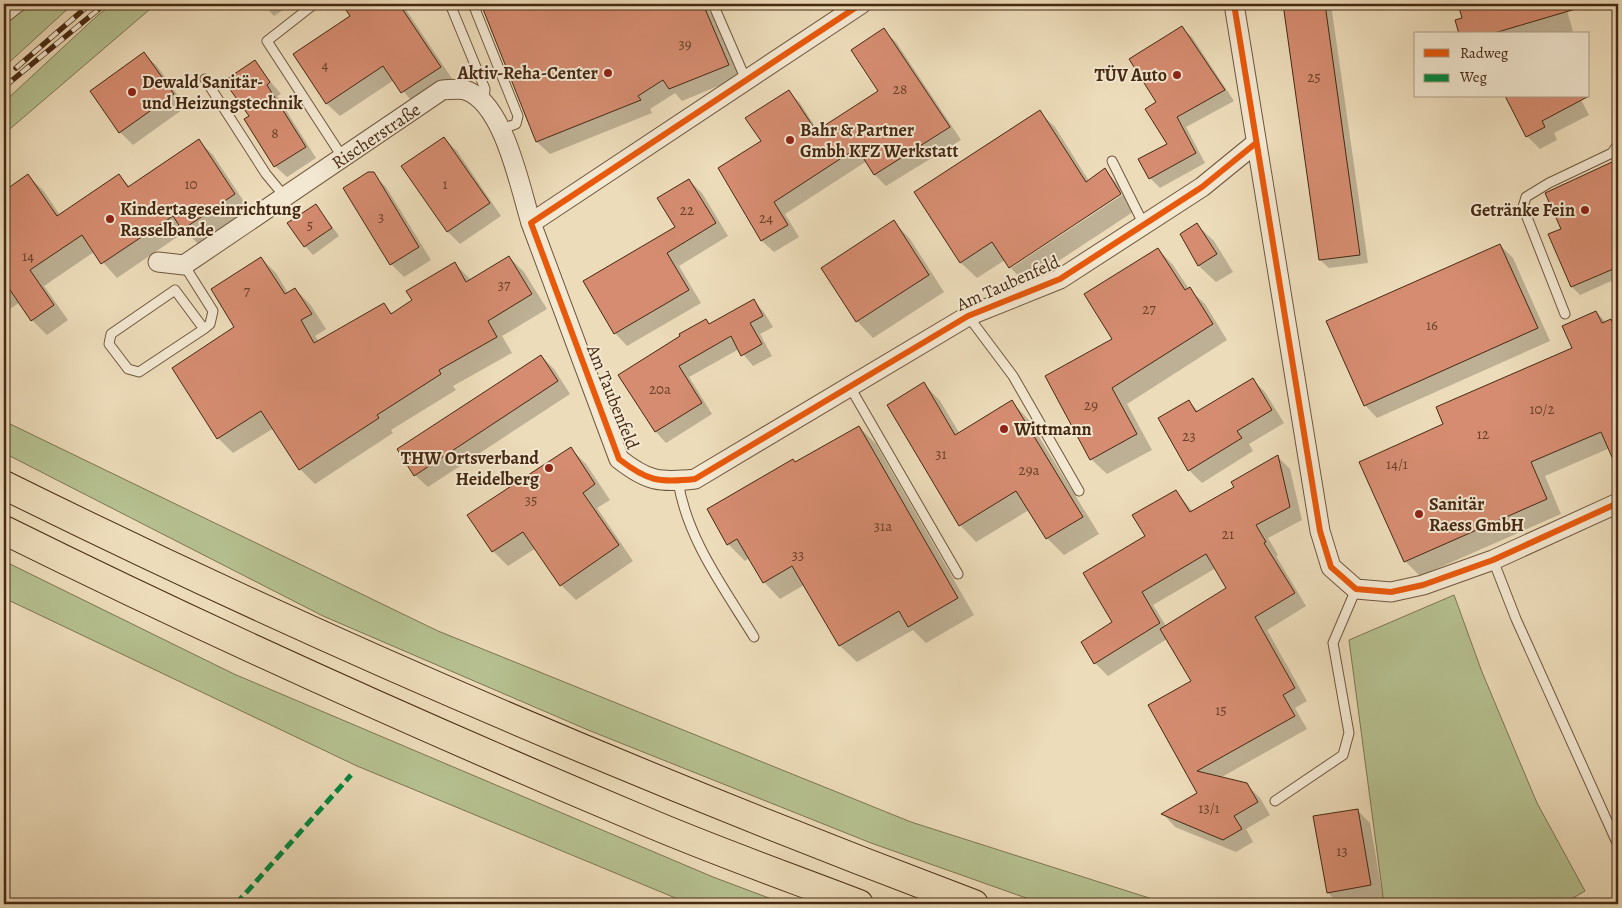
<svg xmlns="http://www.w3.org/2000/svg" width="1622" height="908" viewBox="0 0 1622 908" font-family="Alegreya,serif">
  <style>
    .green { fill: #b6c191; stroke: #7e7552 }
    .shadow { fill: #0003; fill-rule: evenodd }
    .building { fill: #d58c70; stroke: #462912 }
    .lines { fill: none; stroke-linecap: round; stroke-linejoin: round }
    .service-casing { stroke: #70563c; stroke-width: 11 }
    .minor-casing { stroke: #70563c; stroke-width: 21 }
    .motorway-casing { stroke: #462912; stroke-width: 30 }
    .service { stroke: #f3e8d2; stroke-width: 9 }
    .minor { stroke: #f3e8d2; stroke-width: 19 }
    .motorway { stroke: #eddcba; stroke-width: 28 }
    .rail-casing { stroke: #462912; stroke-width: 5.5 }
    .rail { stroke: #f3e8d2; stroke-width: 4; stroke-dasharray: 11; stroke-linecap: butt }
    .quiet { stroke: #00873e; stroke-width: 5; stroke-dasharray: 10 5; stroke-linecap: butt }
    .cycleway-casing { stroke: #f3e8d2; stroke-width: 9 }
    .cycleway { stroke: #e8590c; stroke-width: 6 }
    .poi-dot { fill: #8f2418; stroke: #f3e8d2; stroke-width: 2 }
    .labels { text-anchor: middle; dominant-baseline: central; stroke-width: 4; stroke-linejoin: round; paint-order: stroke }
    .number-label { font-size: 15px; fill: #6a422a }
    .poi-label { font-size: 18px; font-weight: bold; fill: #462912; stroke: #f3e8d2; text-anchor: start }
    .street-label { font-size: 18px; fill: #462912; stroke: #f3e8d2 }
  </style>
  <rect width="100%" height="100%" fill="#eddcba"/>
  <filter id="stains"><feTurbulence type="fractalNoise" baseFrequency=".004" numOctaves="4"/><feColorMatrix values="0 0 0 0 .2 0 0 0 0 .09 0 0 0 0 .02 0 0 0 .5 -.17"/></filter>
  <radialGradient id="worn" r=".72"><stop offset=".6" stop-color="#630" stop-opacity="0"/><stop offset="1" stop-color="#630" stop-opacity=".3"/></radialGradient>
  <g class="green">
    <polygon points="31,4 73,4 4,67 4,25"/>
    <polygon points="113,4 156,4 4,134 4,102 98,15"/>
    <polygon points="4,421 438,631 911,822 1168,904 1043,904 871,843 588,730 323,616 4,453"/>
    <polygon points="4,561 234,674 713,877 785,904 690,904 357,766 4,598"/>
    <polygon points="1454,595 1482,672 1537,803 1585,891 1563,904 1384,904 1349,640"/>
  </g>
  <g class="shadow">
    <polygon points="263,4 292,4 274,16"/>
    <polygon points="343,4 402,4 453,80 415,105 394,80 340,116 327,104 295,54 352,16"/>
    <polygon points="482,4 702,4 716,18 740,77 682,101 675,93 650,109 652,113 550,154 537,142"/>
    <polygon points="1283,4 1331,4 1368,263 1329,268 1320,260"/>
    <polygon points="1460,4 1565,4 1573,31 1564,34 1460,34 1464,19"/>
    <polygon points="1182,28 1192,37 1234,101 1186,127 1205,163 1160,188 1150,178 1169,144 1158,103"/>
    <polygon points="884,30 896,42 961,140 886,186 874,174 867,161 785,214 799,237 774,252 762,241 762,142 788,91 800,103 818,131 880,91"/>
    <polygon points="144,54 157,66 186,107 133,145 120,132"/>
    <polygon points="254,62 281,94 277,96 316,158 287,177 275,166 246,120 250,117"/>
    <polygon points="1507,96 1579,96 1589,115 1554,133 1557,140 1540,149 1527,136"/>
    <polygon points="1039,112 1055,127 1089,181 1105,170 1124,191 1011,265 1011,268 1125,193 1136,210 1025,283 1010,267 1005,260 977,278 961,263 915,192"/>
    <polygon points="444,138 457,151 501,216 460,244 448,232"/>
    <polygon points="199,141 213,155 249,209 198,244 186,231 117,278 94,252 44,286 68,320 47,335 32,320 20,302 10,309 4,303 4,192 28,176 43,190 60,215 119,175 130,187"/>
    <polygon points="1612,164 1618,170 1618,278 1580,295 1572,287 1550,235 1562,230"/>
    <polygon points="373,174 386,187 431,260 404,277 391,264"/>
    <polygon points="689,180 702,193 728,236 679,266 701,303 627,346 615,333 676,227"/>
    <polygon points="316,205 339,236 313,255 305,246"/>
    <polygon points="894,222 910,239 944,292 873,338 857,321"/>
    <polygon points="1197,225 1214,241 1233,272 1216,282 1199,266 1181,234"/>
    <polygon points="1500,245 1513,258 1550,341 1377,418 1365,405"/>
    <polygon points="1158,249 1173,265 1189,289 1205,304 1227,340 1127,404 1152,450 1107,474 1091,459 1114,339"/>
    <polygon points="509,257 524,272 547,309 502,336 512,353 453,386 456,390 391,430 393,433 315,484 300,469 274,428 233,453 218,438 236,327 261,258 276,273 288,293 295,289 310,304 326,329 315,336 319,342 383,305 393,314 414,300 455,264 471,280"/>
    <polygon points="753,300 764,312 773,327 760,334 772,356 753,366 739,349 689,377 712,414 666,443 656,432 620,375 706,320 710,325"/>
    <polygon points="1596,312 1606,322 1610,321 1614,324 1618,322 1618,466 1610,448 1545,476 1561,514 1420,576 1405,561 1445,425 1573,349"/>
    <polygon points="541,356 554,369 570,394 428,487 415,475"/>
    <polygon points="1253,380 1265,392 1284,423 1249,444 1253,451 1202,483 1189,470 1189,402 1199,412"/>
    <polygon points="924,384 940,401 960,434 1012,402 1028,419 1099,534 1064,555 1047,538 1029,510 976,542 960,525"/>
    <polygon points="859,427 876,444 974,615 926,643 913,630 857,662 840,646 804,585 780,599 764,582 749,558 745,561 728,544 796,463"/>
    <polygon points="571,449 586,464 610,500 597,508 633,561 576,600 561,585 536,548 508,566 493,551"/>
    <path d="M1277,456l13,13 12,51 -34,18 10,17 -2,1 30,50 -39,24 40,71 -12,7 12,21 -87,49 26,6 14,14 10,17 -24,14 7,13 -17,10 -61,-25 -12,-13 36,-20 -50,-88 43,-25 -25,-42 -59,37 -13,-13 19,-40 32,-86 30,-46 17,21 43,-25zM1216,568l12,21 -62,37 -13,-21z"/>
    <polygon points="1357,810 1370,823 1383,898 1339,904 1328,893"/>
  </g>
  <g class="building">
    <polygon points="342,4 399,4 441,67 401,93 383,66 326,104 293,54 350,16"/>
    <polygon points="481,4 703,4 729,65 669,89 663,80 638,96 641,100 536,142"/>
    <polygon points="1283,4 1325,4 1360,255 1319,260"/>
    <polygon points="1458,4 1578,4 1579,8 1491,34 1459,34 1455,20 1462,18"/>
    <polygon points="1182,26 1225,90 1177,117 1196,153 1149,179 1138,159 1167,144 1145,109 1156,102 1129,59"/>
    <polygon points="884,28 950,127 874,175 857,148 774,202 788,225 761,241 718,168 761,141 745,118 789,90 816,131 878,91 851,50"/>
    <polygon points="144,52 174,94 119,133 90,91"/>
    <polygon points="255,60 270,82 267,85 306,147 274,167 244,119 249,116 224,81"/>
    <polygon points="1505,96 1589,96 1542,121 1545,127 1526,137"/>
    <polygon points="1040,110 1086,182 1105,168 1121,194 1009,268 992,242 960,263 914,192"/>
    <polygon points="444,137 490,203 447,232 401,166"/>
    <polygon points="199,139 235,194 182,230 173,216 101,264 82,235 30,270 54,305 31,321 4,281 4,191 28,174 57,216 119,174 128,187"/>
    <polygon points="1612,162 1618,175 1618,267 1571,287 1548,234 1561,229 1545,193"/>
    <polygon points="368,172 374,172 419,247 390,265 343,188"/>
    <polygon points="689,179 716,223 667,253 689,290 614,334 583,281 675,227 657,198"/>
    <polygon points="316,204 332,228 304,247 287,223"/>
    <polygon points="894,220 929,275 856,322 821,268"/>
    <polygon points="1197,223 1217,254 1198,266 1180,234"/>
    <polygon points="1500,244 1538,328 1364,406 1326,321"/>
    <polygon points="1158,248 1185,290 1190,287 1213,324 1112,388 1137,434 1090,460 1045,376 1112,339 1084,294"/>
    <polygon points="509,256 532,294 488,321 497,337 439,370 441,374 377,415 379,418 299,470 261,411 217,439 172,368 234,327 211,289 261,257 285,294 295,288 312,314 301,320 314,343 384,303 391,314 412,300 406,291 455,262 466,282"/>
    <polygon points="754,299 763,316 750,323 762,344 741,356 731,336 679,366 702,403 655,432 618,375 680,336 679,334 706,319 709,324"/>
    <polygon points="1596,311 1602,323 1611,319 1618,337 1618,471 1601,432 1531,462 1547,499 1404,562 1359,462 1443,424 1436,407 1572,348 1562,326"/>
    <polygon points="541,355 558,381 414,476 397,449"/>
    <polygon points="1253,378 1272,410 1237,431 1242,438 1188,471 1158,418 1189,400 1196,412"/>
    <polygon points="924,382 955,435 1012,400 1083,517 1046,539 1016,491 959,526 887,405"/>
    <polygon points="859,426 958,598 908,627 899,611 839,646 792,566 763,583 737,539 727,545 707,509 793,459 795,462"/>
    <polygon points="571,447 595,484 583,493 619,545 560,586 523,532 492,552 467,515"/>
    <polygon points="1278,455 1290,507 1256,525 1266,542 1264,543 1295,593 1255,617 1295,688 1283,695 1295,716 1197,771 1247,783 1258,802 1234,816 1242,829 1223,840 1161,814 1197,793 1148,705 1191,681 1160,629 1226,588 1206,554 1142,592 1160,623 1094,664 1081,642 1112,622 1083,573 1145,536 1132,515 1176,490 1190,512 1234,487 1231,482"/>
    <polygon points="1358,809 1371,885 1327,893 1313,816"/>
  </g>
  <g class="lines">
    <g class="service-casing">
      <g id="service">
        <polyline points="450,4 485,89 484,100"/>
        <polyline points="473,4 518,116 516,124 501,129"/>
        <polyline points="713,4 746,80"/>
        <polyline points="313,5 267,41 343,158"/>
        <polyline points="4,19 23,4"/>
        <polyline points="205,79 266,174 285,197"/>
        <polyline points="1112,161 1144,225"/>
        <polyline points="184,265 213,311 210,324 204,329 139,372 128,369 109,344 111,334 175,290 204,329"/>
        <polyline points="1565,314 1523,207 1526,197 1549,183 1612,153 1618,144"/>
        <polyline points="968,316 1013,376 1079,491"/>
        <polyline points="850,387 958,574"/>
        <path d="M678,481c9,58 46,107 76,156"/>
        <polyline points="1493,560 1516,619 1618,845"/>
        <polyline points="1275,801 1343,755 1349,733 1333,643 1356,589"/>
      </g>
    </g>
    <g class="minor-casing">
      <g id="minor">
        <path d="M861,4l-330,219 88,236c28,22 40,24 76,20l273,-163 92,-37 142,-92 54,-44"/>
        <polyline points="1234,4 1320,531 1331,567 1356,589 1391,592 1423,585 1493,560 1618,503"/>
        <path d="M158,262l26,3 258,-175c7,0 17,-2 23,0 39,12 55,98 66,133"/>
      </g>
    </g>
    <g class="motorway-casing">
      <g id="motorway">
        <path d="M4,485c315,156 641,295 970,419"/>
        <path d="M4,530c208,103 422,199 636,289 72,31 146,57 219,85"/>
      </g>
    </g>
    <use href="#service" class="service"/>
    <use href="#minor" class="minor"/>
    <use href="#motorway" class="motorway"/>
    <g class="rail-casing">
      <g id="rail">
        <polyline points="16,68 90,4"/>
        <polyline points="4,87 105,4"/>
      </g>
    </g>
    <use href="#rail" class="rail"/>
    <polyline class="quiet" points="236,904 351,775"/>
    <g class="cycleway-casing">
      <g id="cycleway">
        <path d="M861,4l-330,219 88,236c28,22 40,24 76,20l273,-163 92,-37 142,-92 54,-44"/>
        <polyline points="1234,4 1320,531 1331,567 1356,589 1391,592 1423,585 1493,560 1618,503"/>
      </g>
    </g>
    <use href="#cycleway" class="cycleway"/>
  </g>
  <g class="poi-dot">
    <circle cx="608" cy="73" r="5"/>
    <circle cx="1177" cy="75" r="5"/>
    <circle cx="132" cy="92" r="5"/>
    <circle cx="790" cy="140" r="5"/>
    <circle cx="1585" cy="210" r="5"/>
    <circle cx="110" cy="219" r="5"/>
    <circle cx="1004" cy="429" r="5"/>
    <circle cx="549" cy="468" r="5"/>
    <circle cx="1419" cy="514" r="5"/>
  </g>
  <g class="labels">
    <g class="number-label">
      <text x="685" y="44">39</text>
      <text x="325" y="65">4</text>
      <text x="1314" y="77">25</text>
      <text x="900" y="89">28</text>
      <text x="275" y="133">8</text>
      <text x="191" y="184">10</text>
      <text x="445" y="184">1</text>
      <text x="687" y="210">22</text>
      <text x="381" y="217">3</text>
      <text x="766" y="218">24</text>
      <text x="310" y="225">5</text>
      <text x="28" y="256">14</text>
      <text x="504" y="285">37</text>
      <text x="247" y="291">7</text>
      <text x="1149" y="309">27</text>
      <text x="1432" y="325">16</text>
      <text x="660" y="389">20a</text>
      <text x="1091" y="405">29</text>
      <text x="1542" y="409">10/2</text>
      <text x="1483" y="434">12</text>
      <text x="1189" y="436">23</text>
      <text x="941" y="454">31</text>
      <text x="1397" y="464">14/1</text>
      <text x="1029" y="470">29a</text>
      <text x="531" y="500">35</text>
      <text x="883" y="526">31a</text>
      <text x="1228" y="534">21</text>
      <text x="798" y="555">33</text>
      <text x="1221" y="710">15</text>
      <text x="1209" y="808">13/1</text>
      <text x="1342" y="851">13</text>
    </g>
    <g class="poi-label">
      <text x="598" y="73" text-anchor="end">Aktiv-Reha-Center</text>
      <text x="1167" y="75" text-anchor="end">TÜV Auto</text>
      <text x="142" y="82">Dewald Sanitär-<tspan x="142" dy="21">und Heizungstechnik</tspan></text>
      <text x="800" y="130">Bahr &amp; Partner<tspan x="800" dy="21">Gmbh KFZ Werkstatt</tspan></text>
      <text x="120" y="209">Kindertageseinrichtung<tspan x="120" dy="21">Rasselbande</tspan></text>
      <text x="1575" y="210" text-anchor="end">Getränke Fein</text>
      <text x="1014" y="429">Wittmann</text>
      <text x="539" y="458" text-anchor="end">THW Ortsverband<tspan x="539" dy="21">Heidelberg</tspan></text>
      <text x="1429" y="504">Sanitär<tspan x="1429" dy="21">Raess GmbH</tspan></text>
    </g>
    <g class="street-label">
      <text transform="translate(376 136) rotate(-34)">Rischerstraße</text>
      <text transform="translate(1008 283) rotate(-24)">Am Taubenfeld</text>
      <text transform="translate(613 397) rotate(68)">Am Taubenfeld</text>
    </g>
  </g>
  <rect width="1622" height="908" fill="none" stroke="#eddcba" stroke-width="20"/>
  <rect x="5" y="5" width="1612" height="898" fill="none" stroke="#462912" stroke-width="2.5"/>
  <rect x="10" y="10" width="1602" height="888" fill="none" stroke="#462912"/>
  <rect x="1414" y="32" width="175" height="65" fill="#f3e8d2" stroke="#ae9c85"/>
  <rect x="1424" y="49" width="25" height="8" fill="#e8590c" stroke="#ae9c85"/>
  <text x="1460" y="58" font-size="15" fill="#462912">Radweg</text>
  <rect x="1424" y="74" width="25" height="8" fill="#00873e" stroke="#ae9c85"/>
  <text x="1460" y="82" font-size="15" fill="#462912">Weg</text>
  <rect width="100%" height="100%" filter="url(#stains)"/>
  <rect width="100%" height="100%" fill="url(#worn)"/>
</svg>
